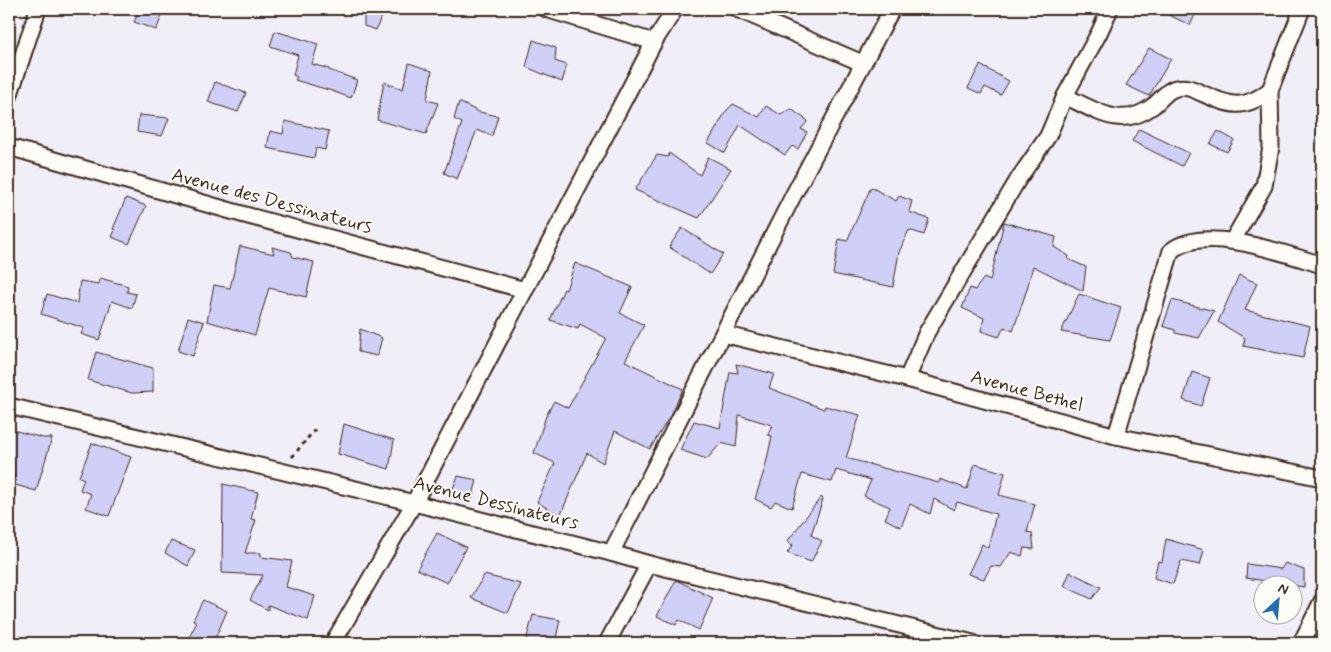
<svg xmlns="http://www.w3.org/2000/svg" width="1331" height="652" viewBox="0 0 1331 652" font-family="Mynerve,sans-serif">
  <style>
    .building { fill: #d0cff7; stroke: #3b2a1e }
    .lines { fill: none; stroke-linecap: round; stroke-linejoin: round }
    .street-casing { stroke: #3b2a1e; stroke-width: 19 }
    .path { stroke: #3b2a1e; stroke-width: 3; stroke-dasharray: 4 4; stroke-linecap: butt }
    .street { stroke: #fdfcf7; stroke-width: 15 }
    .labels { text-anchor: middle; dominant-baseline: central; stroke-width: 4; stroke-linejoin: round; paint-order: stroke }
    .street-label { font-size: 19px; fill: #3b2a1e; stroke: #fdfcf7 }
  </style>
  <rect width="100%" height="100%" fill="#f0eef7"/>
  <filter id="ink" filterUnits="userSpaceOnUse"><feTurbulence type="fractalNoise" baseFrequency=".02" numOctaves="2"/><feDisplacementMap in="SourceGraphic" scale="10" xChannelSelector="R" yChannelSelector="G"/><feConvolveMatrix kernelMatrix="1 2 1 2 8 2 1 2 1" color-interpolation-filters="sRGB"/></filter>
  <g filter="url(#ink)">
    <g class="building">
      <polygon points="140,9 165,9 156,30 134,22"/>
      <polygon points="364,9 384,9 376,30 364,26"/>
      <polygon points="1156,9 1198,9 1190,25"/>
      <polygon points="275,31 318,44 312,64 329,69 329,70 357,80 351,98 332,91 295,80 297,77 293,75 298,55 270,46"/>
      <polygon points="533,40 556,48 555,61 567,65 562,82 526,67"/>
      <polygon points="1149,48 1171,59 1149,96 1126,85"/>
      <polygon points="409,63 432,71 427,100 438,103 426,134 377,120 384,82 403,89"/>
      <polygon points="980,65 1009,81 1001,95 985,87 981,94 968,88"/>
      <polygon points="215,82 246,93 238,112 208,102"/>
      <polygon points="459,102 479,112 498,116 492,136 477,130 457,179 444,173 462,123 454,119"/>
      <polygon points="733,104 759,117 766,106 781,115 791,109 808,121 801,129 807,132 798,149 792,146 785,155 740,125 725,153 708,143 726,111"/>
      <polygon points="139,115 169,118 162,136 137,132"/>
      <polygon points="285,121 329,131 325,150 316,148 314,158 267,148 270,131 283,134"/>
      <polygon points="1139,129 1189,153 1182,166 1132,141"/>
      <polygon points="1218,131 1234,140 1227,152 1210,144"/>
      <polygon points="669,153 700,175 708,157 731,169 699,218 635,190 657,155 668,157"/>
      <polygon points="871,187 896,201 899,196 912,201 909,212 929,219 924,235 909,230 899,252 893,287 833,274 839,239 847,241"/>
      <polygon points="126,198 146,206 129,244 112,237 115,230 113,229"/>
      <polygon points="1004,222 1056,237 1054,247 1069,256 1068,259 1086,267 1083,291 1033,266 1027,289 1013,331 1004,327 999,337 981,331 984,318 962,308 970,288 975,290 984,278 990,281"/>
      <polygon points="682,228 723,254 710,274 669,247"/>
      <polygon points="240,246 274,254 272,247 291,252 293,257 314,262 306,297 269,288 255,335 207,321 214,285 230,288"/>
      <polygon points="575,263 632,287 620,313 644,325 625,361 683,389 670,416 650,449 615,431 603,463 587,453 560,516 537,502 555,463 534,453 546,416 554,401 568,408 606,338 580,324 578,329 550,320 564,289 566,290"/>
      <polygon points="1239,275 1257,283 1245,310 1310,326 1303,358 1243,346 1245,338 1218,322"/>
      <polygon points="100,278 128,286 127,292 136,294 132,308 112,301 99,340 81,334 84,328 41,314 47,294 77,303 80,281 99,284"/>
      <polygon points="1079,294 1121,308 1110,340 1061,332"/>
      <polygon points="1172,300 1214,311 1199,338 1175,333 1175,330 1163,326"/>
      <polygon points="188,317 204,322 193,356 178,351"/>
      <polygon points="360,329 382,338 377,356 358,352"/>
      <polygon points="96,352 153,368 153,392 132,393 88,380"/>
      <polygon points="736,364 774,374 769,388 824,409 825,406 860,415 846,458 939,483 940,479 967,489 975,464 1005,473 999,495 1035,504 1027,532 1032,533 1034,549 1024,548 1022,556 1011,552 1001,567 991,566 984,579 968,574 982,544 988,548 996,514 957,502 954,510 934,499 930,514 910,504 901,527 885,519 890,507 864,496 871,480 836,470 832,482 802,474 792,508 775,501 771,507 755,499 765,468 772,436 768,435 772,425 739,415 736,447 721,443 707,459 680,450 694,421 720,428 730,372 738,373"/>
      <polygon points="1192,372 1210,378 1201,406 1183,400"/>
      <polygon points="344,424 394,440 389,469 338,454"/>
      <polygon points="9,429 43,438 52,438 36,491 12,484 15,475 9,474"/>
      <polygon points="92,443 131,457 109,516 86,508 91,494 80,490 84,479 79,477"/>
      <polygon points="458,476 477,480 472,499 451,493"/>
      <polygon points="223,484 258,492 251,519 256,520 245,553 261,553 261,557 292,561 286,587 315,596 308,620 268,605 268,610 250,600 263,575 222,573"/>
      <polygon points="821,497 823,499 811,535 822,541 811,562 787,553 793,545 787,542"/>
      <polygon points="437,533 466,547 447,583 417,569"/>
      <polygon points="1166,539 1204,550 1200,565 1181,561 1173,584 1154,578 1158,561 1162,562"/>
      <polygon points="171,541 195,550 188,566 165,553"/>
      <polygon points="1285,563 1304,570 1304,587 1246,578 1247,564 1281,569"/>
      <polygon points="1070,572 1101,587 1092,599 1064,586"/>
      <polygon points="484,575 521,584 508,613 471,598"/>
      <polygon points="676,580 713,598 699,630 679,620 676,625 657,616"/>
      <polygon points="203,600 227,611 213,643 186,643 197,622 193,620"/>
      <polygon points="533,615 560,620 555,643 536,643 526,641"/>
    </g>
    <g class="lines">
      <g class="street-casing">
        <g id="street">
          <polyline points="546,9 654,42"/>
          <polyline points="737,9 862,63"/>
          <path d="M1065,96c32,15 56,34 88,10 8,-6 14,-17 24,-18 8,-2 16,1 22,4 30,13 43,20 71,-2"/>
          <polyline points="9,97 38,9"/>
          <polyline points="9,147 245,215 525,290"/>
          <polyline points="1233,240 1264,186 1271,147 1270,90 1302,9"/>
          <polyline points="723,334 907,379 1116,436 1322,478"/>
          <polyline points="907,379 927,332 1019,178 1048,136 1065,96 1099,33 1110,9"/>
          <polyline points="9,406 414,503 611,553 649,564 973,643"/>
          <path d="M1116,436l55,-185c33,-28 114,3 151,14"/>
          <polyline points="611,553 795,192 892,9"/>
          <polyline points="333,643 414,503 654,42 675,9"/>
          <polyline points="607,643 649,564"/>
          <polyline points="1301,643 1322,601"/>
        </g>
      </g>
      <polyline class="path" points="292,457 317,427"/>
      <use href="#street" class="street"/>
    </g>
  </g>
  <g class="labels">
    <g class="street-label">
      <text transform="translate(272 201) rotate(15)">Avenue des Dessinateurs</text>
      <text transform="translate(1027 391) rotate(15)">Avenue Bethel</text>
      <text transform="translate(496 503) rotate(14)">Avenue Dessinateurs</text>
    </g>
  </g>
  <rect width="1331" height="652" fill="none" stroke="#fdfcf7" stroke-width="30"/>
  <rect x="15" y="15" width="1301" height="622" fill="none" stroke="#3b2a1e" stroke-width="2" filter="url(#ink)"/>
  <g transform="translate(1278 600) rotate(26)"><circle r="24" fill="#fdfcf7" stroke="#afa8a0"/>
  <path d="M0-4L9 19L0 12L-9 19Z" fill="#1f6fb2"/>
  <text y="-8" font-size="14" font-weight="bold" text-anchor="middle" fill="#3b2a1e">N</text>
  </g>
</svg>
